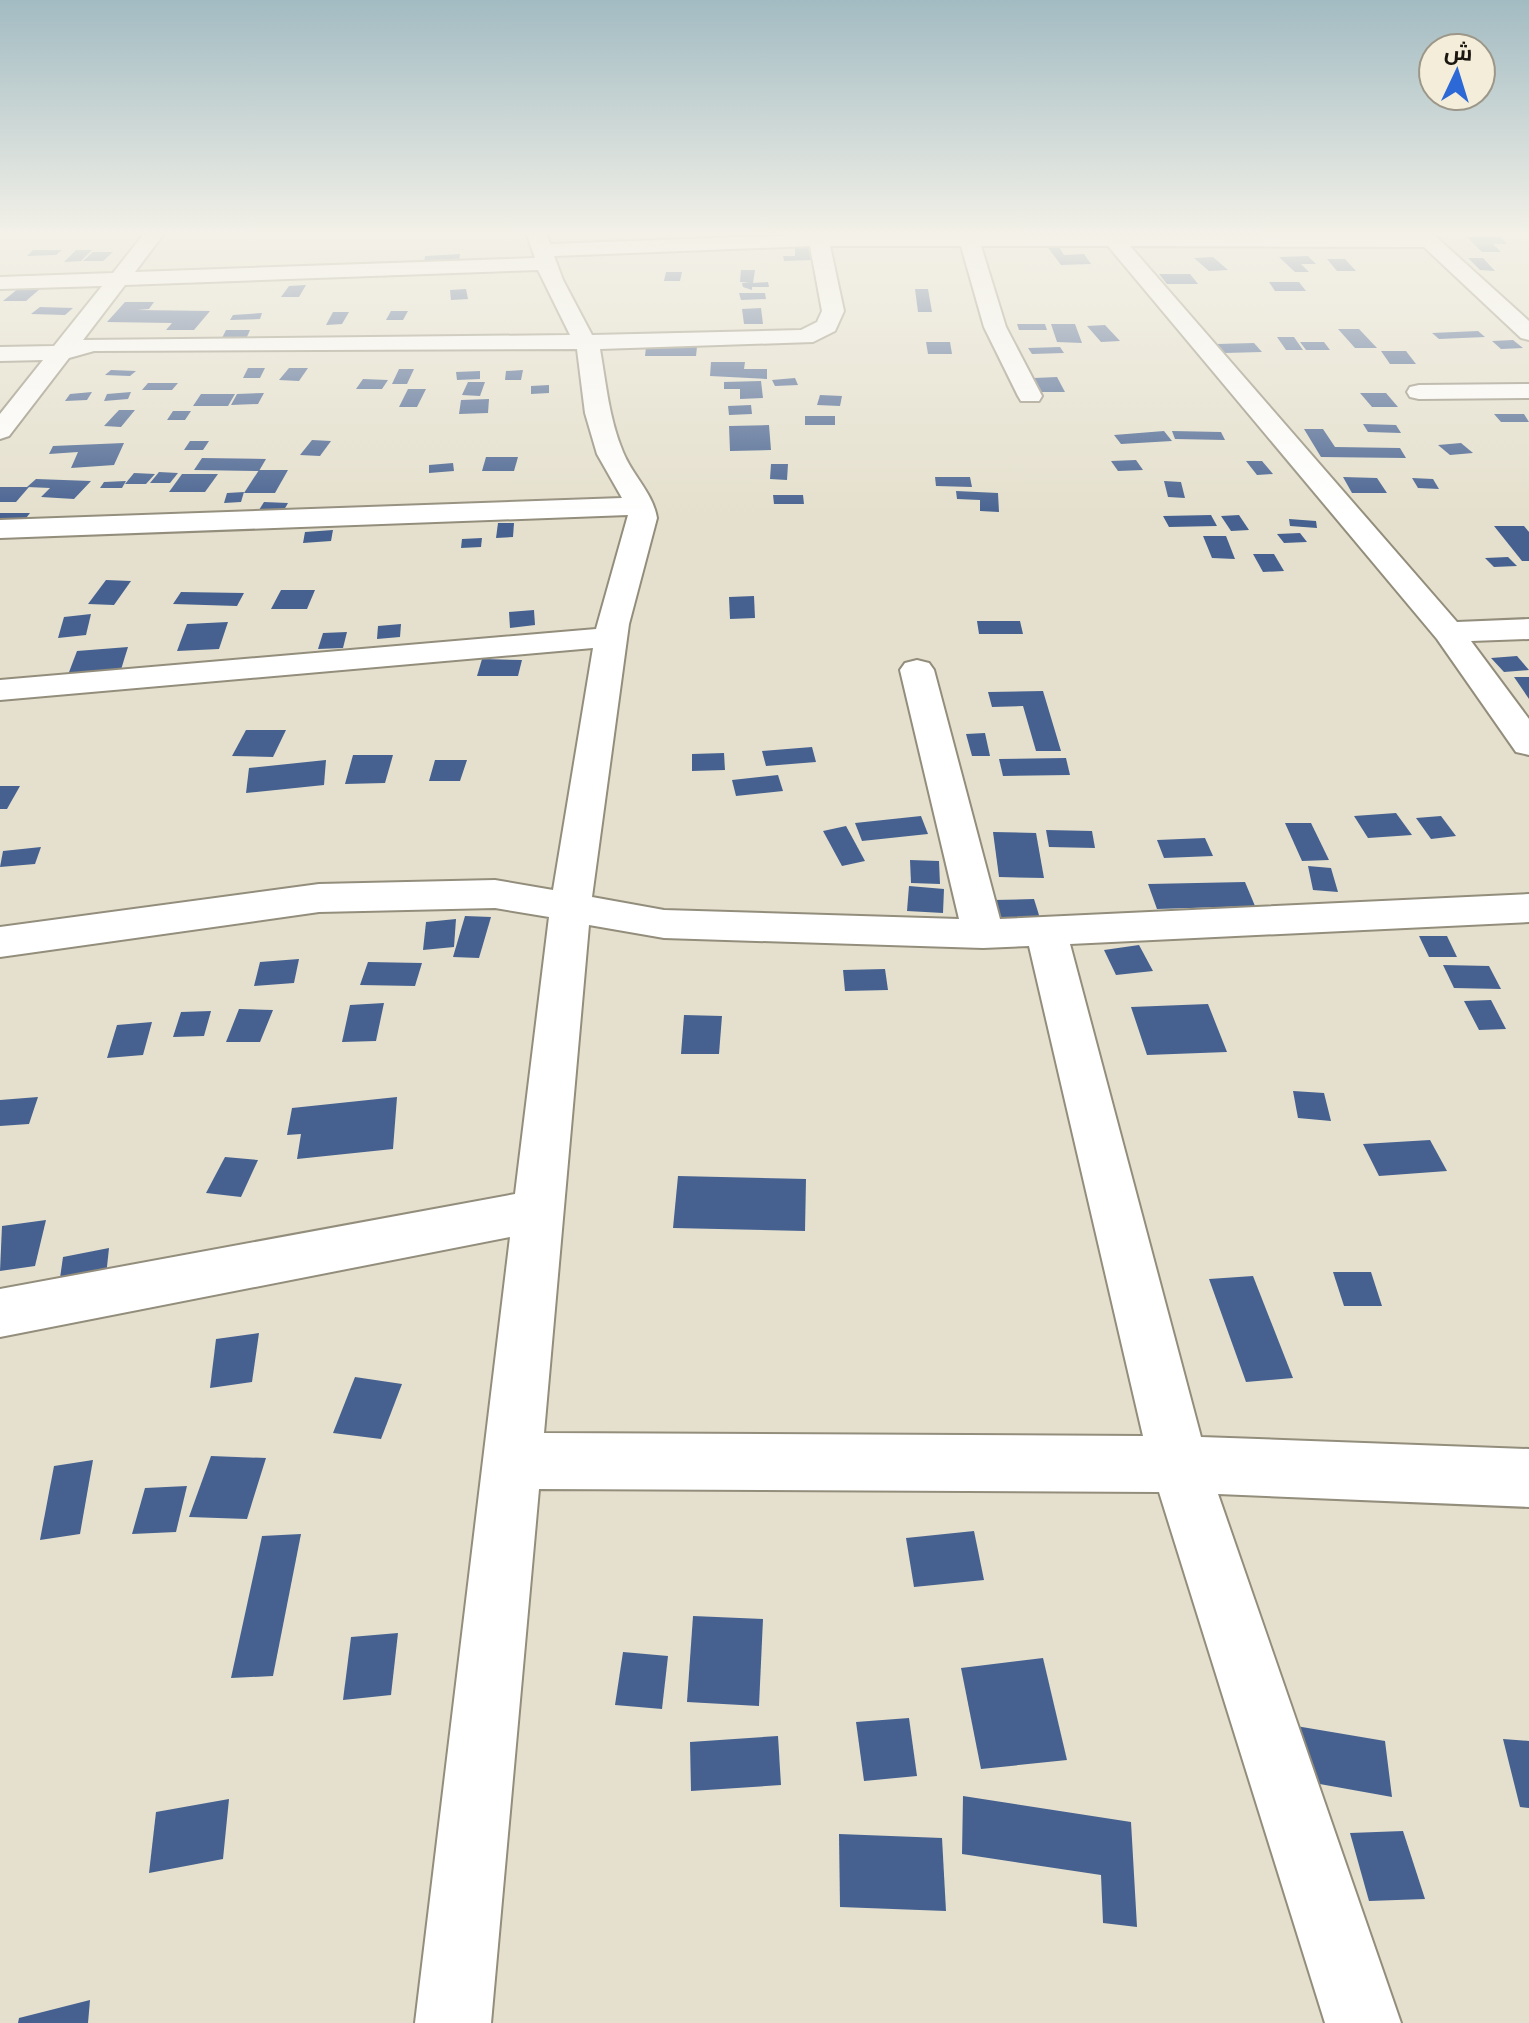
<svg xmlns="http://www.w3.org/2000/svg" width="1529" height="2023" viewBox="0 0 1529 2023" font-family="Manrope,Cairo,sans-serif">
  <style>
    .building { fill: #466190 }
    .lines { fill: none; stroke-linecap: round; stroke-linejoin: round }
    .minor-casing { stroke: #938d7c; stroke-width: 4 }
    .minor { fill: #fff; fill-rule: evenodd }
  </style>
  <rect width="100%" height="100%" fill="#e5e0cd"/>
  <g class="building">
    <polygon points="1467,237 1501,237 1507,244 1493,244 1501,252 1482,252"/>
    <polygon points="1046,245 1058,245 1064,255 1084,254 1091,264 1061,265"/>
    <polygon points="795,246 810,247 813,260 784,261 783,256 795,256"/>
    <polygon points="33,250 62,250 56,255 27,256"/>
    <polygon points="76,250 92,250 81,261 64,262"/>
    <polygon points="93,252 113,252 103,261 83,261"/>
    <polygon points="460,254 459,262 424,264 425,256"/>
    <polygon points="1308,256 1316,264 1301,264 1309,272 1295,272 1279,257"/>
    <polygon points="1213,257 1228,270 1209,271 1194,258"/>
    <polygon points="1468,258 1483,258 1495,271 1480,270"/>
    <polygon points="1327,259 1345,259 1356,271 1337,271"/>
    <polygon points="741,270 755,270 753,283 768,282 769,287 752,287 752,290 743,287 742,283 750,282 740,282"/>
    <polygon points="666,272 682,272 680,281 664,281"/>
    <polygon points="1159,274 1190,274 1198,284 1167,284"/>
    <polygon points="1269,282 1299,282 1306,291 1275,291"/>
    <polygon points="306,285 299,297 281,297 289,286"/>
    <polygon points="19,288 41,288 26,301 3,301"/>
    <polygon points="466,289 468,299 451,300 450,290"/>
    <polygon points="915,289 928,289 932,312 918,312"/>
    <polygon points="739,293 765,293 766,299 741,300"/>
    <polygon points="125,302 154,302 149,309 137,310 210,311 194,330 166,330 172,323 107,322"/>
    <polygon points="40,307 73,308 65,315 31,314"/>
    <polygon points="761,308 763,324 744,324 742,309"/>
    <polygon points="391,311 408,311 403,320 386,320"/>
    <polygon points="333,312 349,312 342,324 326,325"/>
    <polygon points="262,313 260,319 230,320 233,315"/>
    <polygon points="1017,324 1045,324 1047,330 1019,330"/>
    <polygon points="1051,324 1075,324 1082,343 1057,342"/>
    <polygon points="1105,325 1120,341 1101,342 1087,326"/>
    <polygon points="1338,329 1359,329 1377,348 1355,348"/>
    <polygon points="226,330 250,330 246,339 221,340"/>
    <polygon points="1478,331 1485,337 1439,339 1432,333"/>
    <polygon points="1277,337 1294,337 1303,350 1286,350"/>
    <polygon points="1513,340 1523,348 1501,349 1492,341"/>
    <polygon points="926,342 950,342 952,354 928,354"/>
    <polygon points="1300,342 1324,342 1330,350 1306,350"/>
    <polygon points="1254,343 1262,352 1224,353 1217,344"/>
    <polygon points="646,347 697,347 696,356 645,356"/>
    <polygon points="1060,347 1064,353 1032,354 1028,348"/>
    <polygon points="1381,351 1406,351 1416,364 1390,364"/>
    <polygon points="711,362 745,362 744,369 767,369 767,379 710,376"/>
    <polygon points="248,368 265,368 260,378 243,378"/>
    <polygon points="289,368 308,368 299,381 279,380"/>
    <polygon points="399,369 414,369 407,384 392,384"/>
    <polygon points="111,370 136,371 130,376 105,375"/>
    <polygon points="523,370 521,380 505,380 506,371"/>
    <polygon points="480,371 480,379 457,380 456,372"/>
    <polygon points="1057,377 1065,392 1041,392 1034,378"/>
    <polygon points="795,378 798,385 775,386 772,380"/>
    <polygon points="363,379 388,380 382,389 356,389"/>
    <polygon points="761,381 763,398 740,399 740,389 724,389 724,382"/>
    <polygon points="468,382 485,382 480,396 462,395"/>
    <polygon points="148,383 178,383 172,390 142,390"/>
    <polygon points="549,385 549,393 531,394 531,386"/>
    <polygon points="408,389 426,389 417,407 399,407"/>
    <polygon points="92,392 87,400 65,401 70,394"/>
    <polygon points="131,392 128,399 104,401 107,394"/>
    <polygon points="264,393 258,404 231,405 237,394"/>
    <polygon points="1360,393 1386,393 1398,407 1372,407"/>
    <polygon points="201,394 235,394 228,406 193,406"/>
    <polygon points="820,395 842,396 840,406 817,405"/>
    <polygon points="489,399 488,413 459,414 461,400"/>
    <polygon points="751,405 752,414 729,415 728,406"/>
    <polygon points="119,410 135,410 121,427 104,426"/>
    <polygon points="173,411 191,411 185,420 167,420"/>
    <polygon points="1494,414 1524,414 1529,422 1501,422"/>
    <rect x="805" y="416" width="30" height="9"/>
    <polygon points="1363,424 1396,425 1401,433 1368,432"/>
    <polygon points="769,425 771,450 730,451 729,426"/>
    <polygon points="1304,429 1323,429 1335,447 1400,448 1406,458 1321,457"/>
    <polygon points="1164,431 1172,441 1121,444 1114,435"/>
    <polygon points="1172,431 1221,432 1225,440 1175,439"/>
    <polygon points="312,440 331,441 320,456 300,455"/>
    <polygon points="190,441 209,441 203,450 184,450"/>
    <polygon points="124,443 114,465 71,468 78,452 49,454 53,446"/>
    <polygon points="1461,443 1473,453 1450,455 1438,445"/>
    <polygon points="486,457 518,457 514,471 482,471"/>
    <polygon points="202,458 266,459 259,471 194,470"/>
    <polygon points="1136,460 1143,470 1118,471 1111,461"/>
    <polygon points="1246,461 1262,461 1273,474 1257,475"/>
    <polygon points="453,463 454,471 429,473 429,465"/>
    <polygon points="771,464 788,464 787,480 770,479"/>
    <polygon points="259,470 288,470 275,493 244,493"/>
    <polygon points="159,472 178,473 170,483 150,483"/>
    <polygon points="134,473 155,474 146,484 125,484"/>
    <polygon points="182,474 218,474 205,492 169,492"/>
    <polygon points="935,477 970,477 972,487 936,486"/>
    <polygon points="1343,477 1377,478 1387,493 1352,493"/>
    <polygon points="1412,478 1433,479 1439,489 1418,488"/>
    <polygon points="36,479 91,481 74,499 41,497 50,488 27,487"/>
    <polygon points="126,481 122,488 100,488 104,482"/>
    <polygon points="1164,481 1181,482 1185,498 1168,497"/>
    <polygon points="0,487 29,487 16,502 0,502"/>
    <polygon points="956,491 998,493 999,512 980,511 980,500 957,499"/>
    <polygon points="244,492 241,502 224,503 227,493"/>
    <polygon points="773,495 803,495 804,504 774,504"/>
    <polygon points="264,502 288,503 284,510 259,510"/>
    <polygon points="0,513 30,513 20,526 0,526"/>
    <polygon points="1211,515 1217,526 1169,527 1163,516"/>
    <polygon points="1239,515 1249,530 1231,531 1221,516"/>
    <polygon points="1289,519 1316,521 1317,528 1290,526"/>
    <polygon points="498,523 514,523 513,537 496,538"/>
    <polygon points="1494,526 1524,526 1529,532 1529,561 1522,561"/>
    <polygon points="333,530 331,541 303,543 305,532"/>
    <polygon points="1300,533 1307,542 1284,543 1277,534"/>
    <polygon points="1203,536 1226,536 1235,559 1212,558"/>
    <polygon points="482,538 481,547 461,548 462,539"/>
    <polygon points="1253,554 1274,554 1284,571 1263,572"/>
    <polygon points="1508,557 1517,566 1494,567 1485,558"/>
    <polygon points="106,580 131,581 114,605 88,604"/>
    <polygon points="281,590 315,590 307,609 271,609"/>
    <polygon points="181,592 244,593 237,606 173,604"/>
    <polygon points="754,596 755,618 730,619 729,597"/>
    <polygon points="534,610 535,625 510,628 509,612"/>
    <polygon points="91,614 86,635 58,638 64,617"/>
    <polygon points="977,621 1020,621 1023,634 979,634"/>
    <polygon points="228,622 219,649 177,651 187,624"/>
    <polygon points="401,624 400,637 377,639 378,626"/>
    <polygon points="347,632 343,648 318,649 323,633"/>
    <polygon points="128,647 119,676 66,680 77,651"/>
    <polygon points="1517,656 1529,670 1504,672 1491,658"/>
    <polygon points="482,659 522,660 518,676 477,676"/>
    <polygon points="1514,677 1529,677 1529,699"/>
    <polygon points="1043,691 1061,751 1036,751 1023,706 992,707 988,692"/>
    <polygon points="246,730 286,730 273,757 232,756"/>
    <polygon points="985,733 990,756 972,756 966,734"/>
    <polygon points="812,747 816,762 766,766 762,751"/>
    <polygon points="724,753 725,770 692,771 692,754"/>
    <polygon points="353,755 393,755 385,783 345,784"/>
    <polygon points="1066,758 1070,775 1003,776 999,759"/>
    <polygon points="326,760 324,785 246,793 249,768"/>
    <polygon points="435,760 467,760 460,781 429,781"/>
    <polygon points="778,775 783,791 736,796 732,780"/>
    <polygon points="0,786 20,786 7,809 0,809"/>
    <polygon points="1396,813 1412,835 1368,838 1354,816"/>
    <polygon points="921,816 928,834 862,841 855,823"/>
    <polygon points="1441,816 1456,836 1431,839 1416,818"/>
    <polygon points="1285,823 1311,823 1329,860 1302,861"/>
    <polygon points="846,826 865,861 842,866 823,831"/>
    <polygon points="1046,830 1092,831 1095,848 1049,847"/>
    <polygon points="993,832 1036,833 1044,878 999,877"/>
    <polygon points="1205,838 1213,856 1164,858 1157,840"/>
    <polygon points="41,847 35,864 0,867 3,851"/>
    <polygon points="910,860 939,861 940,884 911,883"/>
    <polygon points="1308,866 1331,868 1338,892 1313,890"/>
    <polygon points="1245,882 1255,906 1157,909 1148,884"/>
    <polygon points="909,886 944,889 943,913 907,911"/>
    <polygon points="1034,899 1043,928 1002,929 994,900"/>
    <polygon points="465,916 491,917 479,958 453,957"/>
    <polygon points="456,919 454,947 423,950 426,922"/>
    <polygon points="1419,936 1447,936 1457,957 1429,957"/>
    <polygon points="1139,945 1153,971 1116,975 1104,950"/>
    <polygon points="299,959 294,983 254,986 260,962"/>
    <polygon points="368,962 422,963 415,986 360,985"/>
    <polygon points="1443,965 1489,966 1501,989 1454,988"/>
    <polygon points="885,969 888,990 845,991 843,970"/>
    <polygon points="1491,1000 1506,1029 1479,1030 1464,1001"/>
    <polygon points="384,1003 376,1041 342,1042 350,1005"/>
    <polygon points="1208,1004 1227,1052 1147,1055 1131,1007"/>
    <polygon points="239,1009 273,1010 260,1042 226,1042"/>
    <polygon points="211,1011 204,1036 173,1037 181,1012"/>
    <polygon points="684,1015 722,1016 719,1054 681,1054"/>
    <polygon points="152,1022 143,1055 107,1058 117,1025"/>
    <polygon points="1293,1091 1324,1093 1331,1121 1298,1118"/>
    <polygon points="38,1097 29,1124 0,1126 0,1100"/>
    <polygon points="397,1097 393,1149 297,1159 301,1134 287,1135 292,1108"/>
    <polygon points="1430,1140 1447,1171 1379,1176 1363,1144"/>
    <polygon points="225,1157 258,1160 241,1197 206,1193"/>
    <polygon points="678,1176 806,1179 805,1231 673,1228"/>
    <polygon points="46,1220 35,1266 0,1271 2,1226"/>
    <polygon points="109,1248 106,1276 59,1285 63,1257"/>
    <polygon points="1333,1272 1371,1272 1382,1306 1344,1306"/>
    <polygon points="1253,1276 1293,1378 1246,1382 1209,1279"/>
    <polygon points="259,1333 252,1382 210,1388 216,1339"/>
    <polygon points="355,1377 402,1384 381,1439 333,1433"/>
    <polygon points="211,1456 266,1458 247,1519 189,1517"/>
    <polygon points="93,1460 80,1534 40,1540 54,1466"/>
    <polygon points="187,1486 176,1532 132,1534 145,1488"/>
    <polygon points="974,1531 984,1580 914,1587 906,1538"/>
    <polygon points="301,1534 273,1676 231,1678 262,1536"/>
    <polygon points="693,1616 763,1619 759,1706 687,1702"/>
    <polygon points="398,1633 391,1695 343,1700 351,1637"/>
    <polygon points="623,1652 668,1656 662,1709 615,1705"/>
    <polygon points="1043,1658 1067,1760 981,1769 961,1668"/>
    <polygon points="909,1718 917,1776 864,1781 856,1722"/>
    <polygon points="1296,1726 1385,1741 1392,1797 1303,1781"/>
    <polygon points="778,1736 781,1785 691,1791 690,1742"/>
    <polygon points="1503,1739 1529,1741 1529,1808 1520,1807"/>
    <polygon points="963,1796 1131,1822 1137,1927 1103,1923 1101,1875 962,1854"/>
    <polygon points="229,1799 223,1859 149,1873 156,1812"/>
    <polygon points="1403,1831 1425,1899 1369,1901 1350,1833"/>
    <polygon points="839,1834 942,1838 946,1911 840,1907"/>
    <polygon points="90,2000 88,2023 18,2023 19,2018"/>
  </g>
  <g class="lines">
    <g class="minor-casing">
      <g id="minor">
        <path d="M143,235h20l-28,37 400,-14 -8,-23h20l3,9 252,-9h632l95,86v19l-8,-2 -97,-91 -294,-1 327,376 72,-3v20l-58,2 58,78v36l-13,-3 -79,-113 -329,-393h-127l25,81 36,69 -3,5h-18l-3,-5 -34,-69 -23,-81h-131l14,65 -9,20 -22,11 -213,7c6,34 9,70 23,103 9,23 30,41 34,66l-28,106 -37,273 72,13 295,9 -59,-249 5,-7 12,-3 12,3 5,7 66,249 529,-25v28l-459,22 131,493 328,12v58l-311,-13 183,529h-76l-166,-531 -620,-3 -48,534h-76l95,-786 -510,100v-48l515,-95 34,-277 -54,-9 -176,4 -319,45v-30l319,-43 176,-4 58,10 40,-242 -593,52v-20l596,-51 32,-114 -628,23v-18l622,-22 -25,-44 -12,-41 -8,-64 -483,2 -25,7 -60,78 -9,3v-25l43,-54 -43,1v-14l54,-1 48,-60 -102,3v-12l113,-4zM810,246l12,65 -5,11 -16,8 -209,5 -29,-55 -9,-24zM538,270l32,65 -487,5 42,-55zM589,925l75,13 319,10 46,-2 114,490 -599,-3z"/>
        <polygon points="1529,384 1529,398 1419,399 1410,397 1407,392 1410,387 1419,385"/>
      </g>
    </g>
    <use href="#minor" class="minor"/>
  </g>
  <linearGradient id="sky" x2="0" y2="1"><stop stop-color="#a2bbc2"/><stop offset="0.45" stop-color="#f3f1e8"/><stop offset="1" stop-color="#f3f1e8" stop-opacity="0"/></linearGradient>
  <rect width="1529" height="518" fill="url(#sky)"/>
  <g transform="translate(1457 72) rotate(4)"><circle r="38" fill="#f3edda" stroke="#9c9789" stroke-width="2"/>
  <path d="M0-6L14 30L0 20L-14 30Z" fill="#2c69d6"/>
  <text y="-12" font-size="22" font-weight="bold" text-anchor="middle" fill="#191710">ش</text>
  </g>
</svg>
